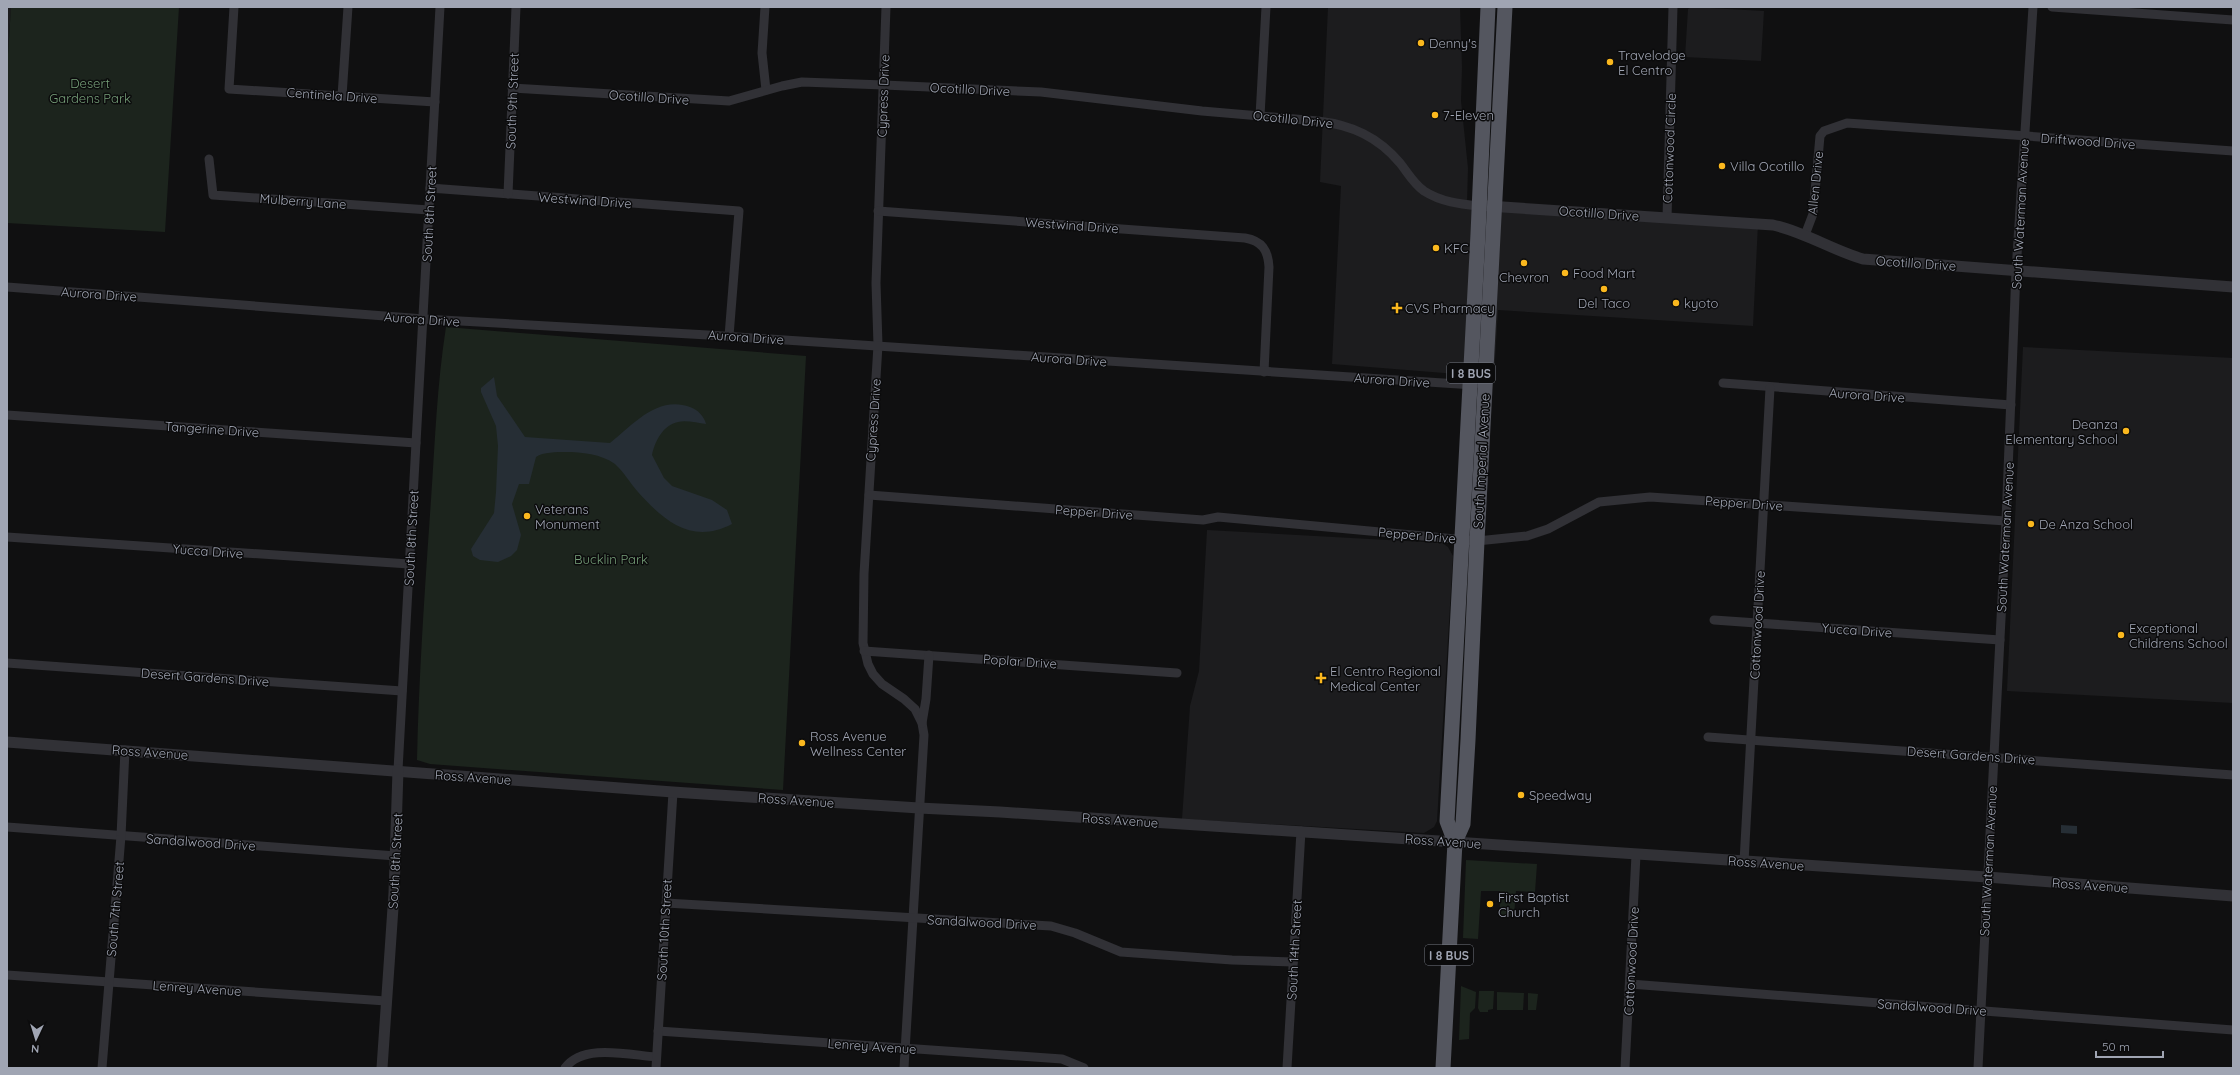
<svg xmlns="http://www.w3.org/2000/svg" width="2240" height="1075" viewBox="0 0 2240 1075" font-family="Quicksand,sans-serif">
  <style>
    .built { fill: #1c1c1e }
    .green { fill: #1c241d }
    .water { fill: #262e35 }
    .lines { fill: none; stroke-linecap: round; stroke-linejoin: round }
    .minor { stroke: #313136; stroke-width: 9 }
    .tertiary { stroke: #313136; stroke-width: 11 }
    .trunk { stroke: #54565f; stroke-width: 15 }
    .poi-dot { fill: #fbb81e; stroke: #0b0b0c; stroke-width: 1.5 }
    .labels { text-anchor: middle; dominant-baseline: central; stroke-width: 3; stroke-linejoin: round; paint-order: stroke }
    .shield { fill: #0b0b0c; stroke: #737781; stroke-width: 1 }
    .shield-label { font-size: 12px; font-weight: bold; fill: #a0a5b3 }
    .poi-label { font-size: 13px; fill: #a0a5b3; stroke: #0b0b0c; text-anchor: start }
    .park-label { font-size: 13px; fill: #769f79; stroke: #0b0b0c }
    .street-label { font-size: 13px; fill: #a0a5b3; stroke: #0b0b0c }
  </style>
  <rect width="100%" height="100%" fill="#101011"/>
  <g class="built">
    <polygon points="7,7 11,7 7,70"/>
    <polygon points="1328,7 1460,7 1462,67 1461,101 1468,168 1467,204 1758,224 1753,326 1498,310 1494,377 1332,364 1341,186 1320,182"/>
    <polygon points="1692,7 1764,11 1761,61 1685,57 1688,9"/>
    <polygon points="2023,347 2233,358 2233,703 2007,691"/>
    <polygon points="1207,530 1442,543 1448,547 1453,556 1437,821 1434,827 1424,833 1182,819 1190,706 1199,671"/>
  </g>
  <g class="green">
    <polygon points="11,7 179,7 165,232 7,223 7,70"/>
    <path d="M446,327l360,29 -23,434 -353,-26 -13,-4c2,-87 8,-174 14,-260 4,-58 6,-116 15,-173z"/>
    <polygon points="1466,860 1537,864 1535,892 1516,891 1514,916 1500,916 1500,891 1481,891 1478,939 1463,938"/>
    <polygon points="1461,986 1476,992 1475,1008 1470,1013 1469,1039 1459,1040"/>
    <polygon points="1479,991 1494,991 1493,1009 1488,1010 1488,1012 1480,1012 1478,1008"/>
    <polygon points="1497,992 1524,993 1523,1010 1497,1010"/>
    <polygon points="1528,993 1538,994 1536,1010 1528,1010"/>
  </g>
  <g class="water">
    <path d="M494,377l3,19 28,41 85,6c23,-18 47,-48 80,-36 8,3 14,9 16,17 -8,-1 -20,-4 -28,-2 -15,3 -23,19 -26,33l12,23 8,8 40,14 15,10 5,14c-40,21 -68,-3 -94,-32 -8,-9 -14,-20 -23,-28 -14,-10 -33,-12 -50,-12 -8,0 -22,0 -29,5l-7,27h-10l-7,20 9,31 -4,15 -6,6 -13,6 -18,-2 -7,-4 -2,-7 23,-36 2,-21 2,-46 -2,-20 -15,-34v-4z"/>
    <polygon points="2061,825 2077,826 2077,834 2061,833"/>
  </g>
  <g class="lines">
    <g class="minor">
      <polyline points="234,7 229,89 435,102"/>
      <polyline points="765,7 762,53 766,90"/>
      <polyline points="886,7 876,283 878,345 864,574 863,643 868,664 873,674 882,684 904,699 915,709 922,723 924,735 904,1068"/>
      <polyline points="2052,7 2233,20"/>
      <path d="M512,88l217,13 53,-15 20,-4 82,3 157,7 161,19 116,10c34,4 60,16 82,42 8,10 13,20 24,28 17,11 36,13 55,15"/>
      <polyline points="342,96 348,7"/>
      <polyline points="1260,116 1266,7"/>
      <polyline points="209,159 213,195 429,210"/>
      <polyline points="430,188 739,211 729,336"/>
      <polyline points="508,194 516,7"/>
      <path d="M878,211l367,27c17,3 23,12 24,29l-5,105"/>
      <polyline points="1667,218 1673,7"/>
      <polyline points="1805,235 1813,214 1820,136 1824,131 1847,123 2233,151"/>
      <polyline points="7,287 424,319 708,335 1474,385"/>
      <polyline points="1723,383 2011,405"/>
      <polyline points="7,415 416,443"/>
      <polyline points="869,495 1203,520 1218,517 1477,541 1527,536 1548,529 1599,502 1650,497 2006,521"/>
      <polyline points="7,537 409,564"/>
      <polyline points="1714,620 2000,640"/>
      <polyline points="864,651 1177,673"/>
      <polyline points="7,663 402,691"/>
      <polyline points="922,723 926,699 929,655"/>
      <polyline points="1708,737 2233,775"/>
      <polyline points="398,770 440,7"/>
      <polyline points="7,827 396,856"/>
      <polyline points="1744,862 1770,388"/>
      <polyline points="666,903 1051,926 1075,933 1121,952 1232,960 1293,962"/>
      <polyline points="7,975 386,1001"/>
      <polyline points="1630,984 2233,1030"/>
      <polyline points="658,1031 1062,1059 1084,1068"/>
      <polyline points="102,1068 121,836 125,750"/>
      <path d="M565,1068c18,-25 64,-13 91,-11"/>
      <polyline points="656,1068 673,792"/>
      <polyline points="1287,1068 1301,831"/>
      <polyline points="1625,1068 1636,855"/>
      <polyline points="1978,1068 2006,521 2016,271 2033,7"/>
    </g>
    <g class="tertiary">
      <path d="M1488,206l285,19c32,7 59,25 90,34l370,28"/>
      <polyline points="7,742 673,792 919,808 1000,812 1987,877 2233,896"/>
      <polyline points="382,1068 394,893 398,770"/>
    </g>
    <g class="trunk">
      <polyline points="1455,842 1447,821 1478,234 1488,7"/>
      <polyline points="1443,1068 1455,842 1463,824 1468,740 1477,541 1505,7"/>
    </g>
  </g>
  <g class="poi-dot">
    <circle cx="1421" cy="43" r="4"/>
    <circle cx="1610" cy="62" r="4"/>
    <circle cx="1435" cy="115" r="4"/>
    <circle cx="1722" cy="166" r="4"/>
    <circle cx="1436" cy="248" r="4"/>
    <circle cx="1524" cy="263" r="4"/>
    <circle cx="1565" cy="273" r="4"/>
    <circle cx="1604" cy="289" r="4"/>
    <circle cx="1676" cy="303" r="4"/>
    <path d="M1395 302h4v4h4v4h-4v4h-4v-4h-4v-4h4z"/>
    <circle cx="2126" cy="431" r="4"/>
    <circle cx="527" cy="516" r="4"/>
    <circle cx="2031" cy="524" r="4"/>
    <circle cx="2121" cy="635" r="4"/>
    <path d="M1319 672h4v4h4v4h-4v4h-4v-4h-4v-4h4z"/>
    <circle cx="802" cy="743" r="4"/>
    <circle cx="1521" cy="795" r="4"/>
    <circle cx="1490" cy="904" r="4"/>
  </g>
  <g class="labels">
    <g class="shield">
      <rect x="1447" y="363" width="48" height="20" rx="3"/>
      <rect x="1425" y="945" width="48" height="20" rx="3"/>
    </g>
    <g class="shield-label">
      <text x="1471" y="373">I 8 BUS</text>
      <text x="1449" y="955">I 8 BUS</text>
    </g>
    <g class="poi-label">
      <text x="1429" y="43">Denny's</text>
      <text x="1618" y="55">Travelodge<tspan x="1618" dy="15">El Centro</tspan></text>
      <text x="1443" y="115">7-Eleven</text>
      <text x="1730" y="166">Villa Ocotillo</text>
      <text x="1444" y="248">KFC</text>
      <text x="1573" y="273">Food Mart</text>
      <text x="1524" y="277" text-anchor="middle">Chevron</text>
      <text x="1604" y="303" text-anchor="middle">Del Taco</text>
      <text x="1684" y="303">kyoto</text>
      <text x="1405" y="308">CVS Pharmacy</text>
      <text x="2118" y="424" text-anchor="end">Deanza<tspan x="2118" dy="15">Elementary School</tspan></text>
      <text x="535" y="509">Veterans<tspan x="535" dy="15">Monument</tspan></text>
      <text x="2039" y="524">De Anza School</text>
      <text x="2129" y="628">Exceptional<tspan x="2129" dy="15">Childrens School</tspan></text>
      <text x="1330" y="671">El Centro Regional<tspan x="1330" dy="15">Medical Center</tspan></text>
      <text x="810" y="736">Ross Avenue<tspan x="810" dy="15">Wellness Center</tspan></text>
      <text x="1529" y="795">Speedway</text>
      <text x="1498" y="897">First Baptist<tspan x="1498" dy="15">Church</tspan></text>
    </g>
    <g class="park-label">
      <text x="90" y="83">Desert<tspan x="90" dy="15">Gardens Park</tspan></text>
      <text x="611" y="559">Bucklin Park</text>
    </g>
    <g class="street-label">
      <text transform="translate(970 89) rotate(3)">Ocotillo Drive</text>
      <text transform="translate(332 95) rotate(4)">Centinela Drive</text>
      <text transform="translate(883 96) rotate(-88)">Cypress Drive</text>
      <text transform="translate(649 97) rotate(4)">Ocotillo Drive</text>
      <text transform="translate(512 101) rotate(-88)">South 9th Street</text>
      <text transform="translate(1293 119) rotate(6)">Ocotillo Drive</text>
      <text transform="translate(2088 141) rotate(4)">Driftwood Drive</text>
      <text transform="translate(1669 148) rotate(-88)">Cottonwood Circle</text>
      <text transform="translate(1815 183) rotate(-84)">Allen Drive</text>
      <text transform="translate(585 200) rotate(4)">Westwind Drive</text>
      <text transform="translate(303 201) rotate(4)">Mulberry Lane</text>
      <text transform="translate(1599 213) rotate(4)">Ocotillo Drive</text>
      <text transform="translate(429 214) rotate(-87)">South 8th Street</text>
      <text transform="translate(2020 214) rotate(-87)">South Waterman Avenue</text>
      <text transform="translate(1072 225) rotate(4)">Westwind Drive</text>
      <text transform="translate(1916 263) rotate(4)">Ocotillo Drive</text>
      <text transform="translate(99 294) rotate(4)">Aurora Drive</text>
      <text transform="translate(422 319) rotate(4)">Aurora Drive</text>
      <text transform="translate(746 337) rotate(4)">Aurora Drive</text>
      <text transform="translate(1069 359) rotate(4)">Aurora Drive</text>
      <text transform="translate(1392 380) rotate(4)">Aurora Drive</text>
      <text transform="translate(1867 395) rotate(4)">Aurora Drive</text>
      <text transform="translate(873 420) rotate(-86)">Cypress Drive</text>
      <text transform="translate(212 429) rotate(4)">Tangerine Drive</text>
      <text transform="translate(1481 461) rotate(-87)">South Imperial Avenue</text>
      <text transform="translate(1744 503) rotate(4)">Pepper Drive</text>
      <text transform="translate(1094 512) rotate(4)">Pepper Drive</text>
      <text transform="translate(1417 535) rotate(5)">Pepper Drive</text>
      <text transform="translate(2005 537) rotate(-87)">South Waterman Avenue</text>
      <text transform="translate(411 538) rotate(-87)">South 8th Street</text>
      <text transform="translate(208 551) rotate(4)">Yucca Drive</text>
      <text transform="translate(1757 625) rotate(-87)">Cottonwood Drive</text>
      <text transform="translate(1857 630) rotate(4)">Yucca Drive</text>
      <text transform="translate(1020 661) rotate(4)">Poplar Drive</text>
      <text transform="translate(205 677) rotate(4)">Desert Gardens Drive</text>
      <text transform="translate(150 752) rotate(4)">Ross Avenue</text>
      <text transform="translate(1971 755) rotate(4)">Desert Gardens Drive</text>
      <text transform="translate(473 777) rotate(4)">Ross Avenue</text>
      <text transform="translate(796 800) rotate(4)">Ross Avenue</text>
      <text transform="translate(1120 820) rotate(4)">Ross Avenue</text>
      <text transform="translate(1443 841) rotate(4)">Ross Avenue</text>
      <text transform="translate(201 842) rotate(4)">Sandalwood Drive</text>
      <text transform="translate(395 861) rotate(-87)">South 8th Street</text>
      <text transform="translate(1988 861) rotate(-87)">South Waterman Avenue</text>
      <text transform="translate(1766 863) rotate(4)">Ross Avenue</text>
      <text transform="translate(2090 885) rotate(4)">Ross Avenue</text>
      <text transform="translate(115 909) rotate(-85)">South 7th Street</text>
      <text transform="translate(982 922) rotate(3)">Sandalwood Drive</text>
      <text transform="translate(664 930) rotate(-87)">South 10th Street</text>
      <text transform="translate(1294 950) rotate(-87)">South 14th Street</text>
      <text transform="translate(1631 961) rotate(-87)">Cottonwood Drive</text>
      <text transform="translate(197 988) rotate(4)">Lenrey Avenue</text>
      <text transform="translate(1932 1007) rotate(4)">Sandalwood Drive</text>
      <text transform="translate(872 1046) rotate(4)">Lenrey Avenue</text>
    </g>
  </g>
  <rect width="2240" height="1075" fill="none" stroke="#a0a5b3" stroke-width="16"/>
  <g transform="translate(36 1039) rotate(184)" stroke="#0b0b0c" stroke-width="3" paint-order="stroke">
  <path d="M0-3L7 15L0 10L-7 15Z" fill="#a0a5b3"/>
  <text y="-6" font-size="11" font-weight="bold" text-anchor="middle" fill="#a0a5b3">N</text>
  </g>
  <path d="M2096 1051v6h67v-6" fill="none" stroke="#a0a5b3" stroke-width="2"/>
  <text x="2102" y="1051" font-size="12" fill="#a0a5b3" stroke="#0b0b0c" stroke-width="3" paint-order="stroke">50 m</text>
</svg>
